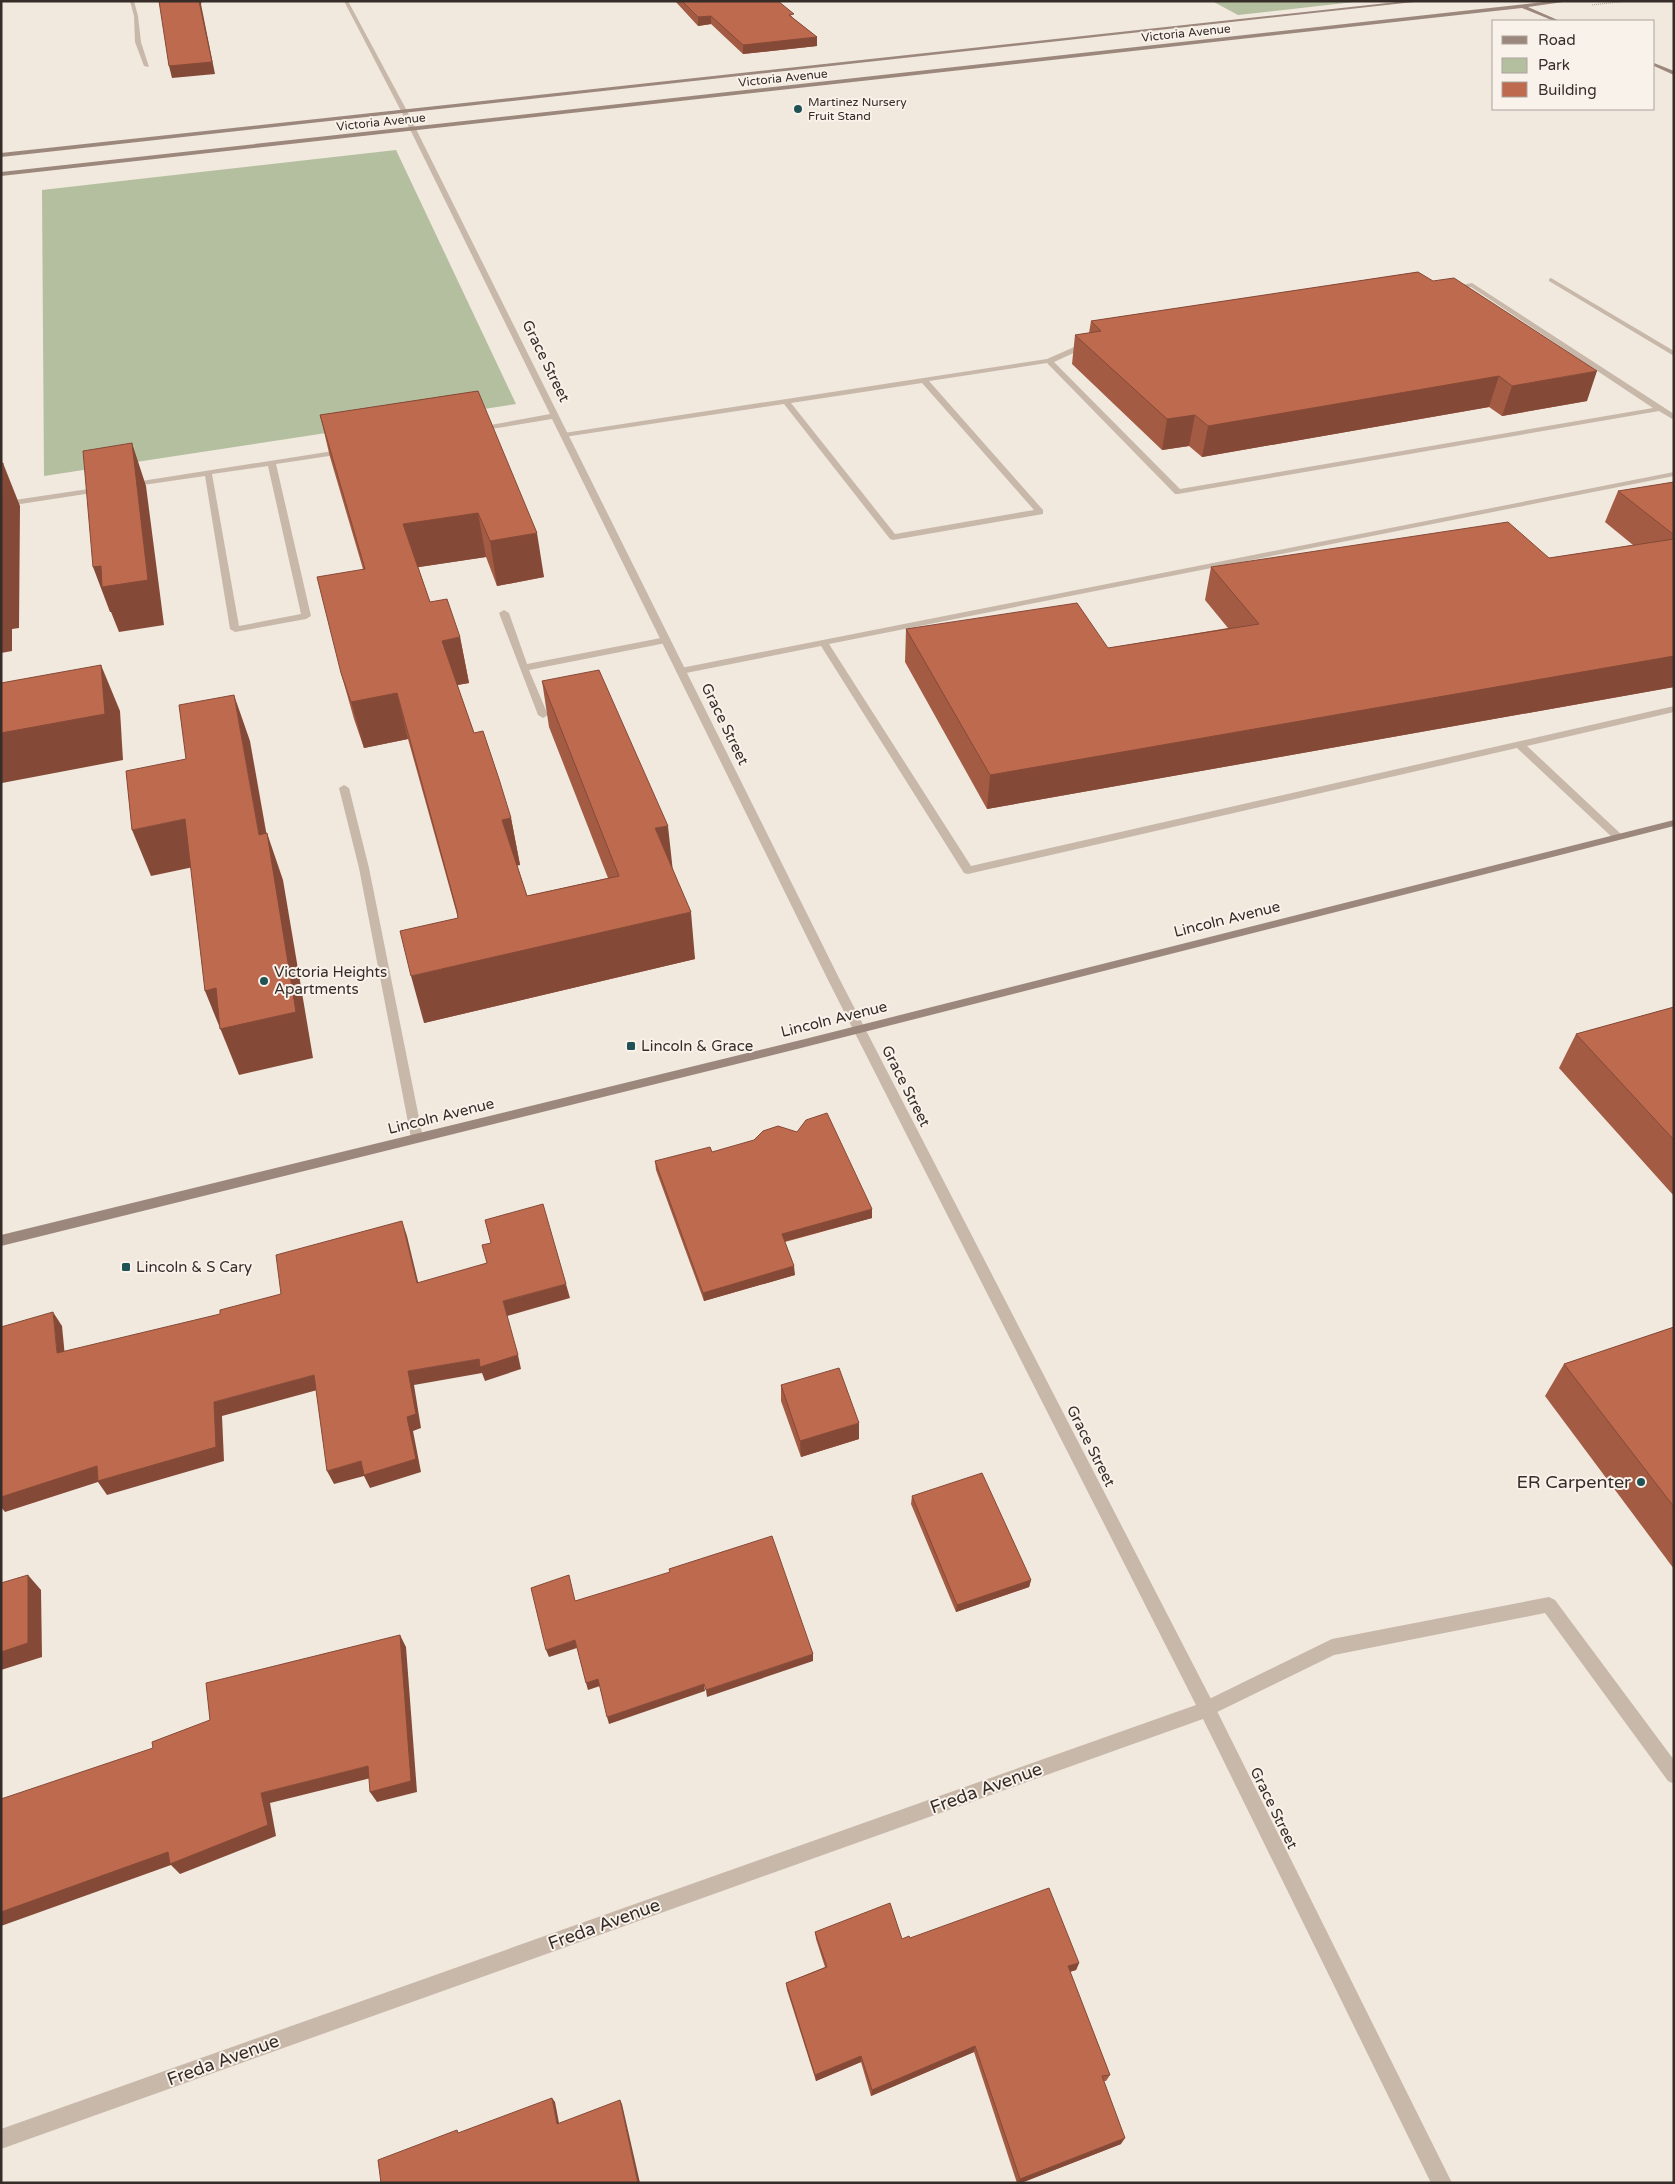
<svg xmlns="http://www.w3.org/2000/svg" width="1675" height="2184" viewBox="0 0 1675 2184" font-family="'Varela Round',sans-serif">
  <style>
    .green { fill: #b4bf9f }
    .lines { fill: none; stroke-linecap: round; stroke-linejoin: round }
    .path { stroke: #b4a295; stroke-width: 1; stroke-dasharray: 1 1; stroke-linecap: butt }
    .lane { fill: #c8b8aa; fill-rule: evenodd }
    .street { fill: #c8b8aa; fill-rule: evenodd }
    .secondary { fill: #9c877c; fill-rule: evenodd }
    .wall { fill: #a35b44 }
    .shaded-wall { fill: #854a37 }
    .building { fill: #be6a4f; stroke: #854a37 }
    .poi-dot { fill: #215255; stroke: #f9f2ea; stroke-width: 2 }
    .labels { text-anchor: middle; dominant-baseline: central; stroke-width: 4; stroke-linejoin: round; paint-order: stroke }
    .far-street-label { font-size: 12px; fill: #362d29; stroke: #f9f2ea }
    .far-poi-label { font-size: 12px; fill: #362d29; stroke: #f9f2ea; text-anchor: start }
    .street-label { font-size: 15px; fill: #362d29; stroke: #f9f2ea }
    .poi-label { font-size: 15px; fill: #362d29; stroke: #f9f2ea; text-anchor: start }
    .near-poi-label { font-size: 18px; fill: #362d29; stroke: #f9f2ea; text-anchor: end }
    .near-street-label { font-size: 18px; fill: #362d29; stroke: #f9f2ea }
  </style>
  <rect width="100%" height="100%" fill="#f1e8de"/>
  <g class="green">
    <polygon points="1212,1 1363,1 1238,15"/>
    <polygon points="396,150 516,404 44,476 42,190"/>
  </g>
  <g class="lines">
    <polyline class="path" points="1592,5 1628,1"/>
    <g class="lane">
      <polygon points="130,1 134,1 138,16 141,42 149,67 144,66 135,42 134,16"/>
      <polygon points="1551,278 1674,351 1674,356 1549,281 1549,279"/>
      <path d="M1472,283l202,131v6l-15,-9 -481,83h-3l-128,-131 -118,18 114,129v4l-150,26 -3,-1 -106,-135 -220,33 -4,-2 4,-2 483,-74 41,-18h3v4l-37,17 126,127 473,-81 -182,-121 -22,3 -3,-2zM922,383l112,127 -139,24 -104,-131z"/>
      <path d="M346,449h3v4l-73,11 35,152 -5,3 -71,13 -5,-3 -25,-153 -76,11 -4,-2 4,-2zM268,466l33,148 -62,12 -27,-152z"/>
      <polygon points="1674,472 1674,476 829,644 971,866 1674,706 1674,712 1527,746 1622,835 1623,837 1622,839 1614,839 1517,748 968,874 964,873 821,646 681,674 676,671 681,668"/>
      <polygon points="102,487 106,489 105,491 1,507 1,502"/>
      <polygon points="504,610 509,613 527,664 666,637 671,640 666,643 529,670 548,715 543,718 538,715 499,613"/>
      <polygon points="344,785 349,788 369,868 423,1138 422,1141 412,1141 411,1138 359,868 339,788"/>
      <polygon points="1549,1597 1555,1600 1674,1760 1674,1784 1668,1781 1545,1613 1334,1655 1207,1717 1201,1715 1199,1709 1201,1703 1332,1639"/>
    </g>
    <polygon class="street" points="344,1 348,1 406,109 840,980 1213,1703 1452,2183 1431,2183 1203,1719 1,2149 1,2129 1196,1705 828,980 552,419 485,430 481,428 485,426 550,414 400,109"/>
    <g class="secondary">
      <polygon points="1406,1 1423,1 1,157 1,153"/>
      <polygon points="1553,1 1570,1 1528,7 1560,21 1554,21 1522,8 1,176 1,172"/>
      <polygon points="1654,63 1674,71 1674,75 1654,66"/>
      <polygon points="1674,820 1674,826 805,1047 1,1246 1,1235 805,1039"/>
    </g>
  </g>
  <g class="wall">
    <polygon points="675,1 778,1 794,19 817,37 817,46 743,54 711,24 698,26"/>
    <polygon points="1418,272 1587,401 1502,416 1489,407 1202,457 1189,446 1162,450 1072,364 1075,335 1089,333 1091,321"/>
    <polygon points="478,391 544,577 497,586 486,557 418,567 430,602 460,637 469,683 457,685 474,733 511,818 520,865 517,865 527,896 608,878 549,727 542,681 672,869 695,959 424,1023 458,918 408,739 364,748 354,719 341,673 363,569 330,457 320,415"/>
    <polygon points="1674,482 1674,687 987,809 905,662 906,629 1108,648 1228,628 1205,600 1211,567 1549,558 1633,545 1605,522 1618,491"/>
    <polygon points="1674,1007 1674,1196 1559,1068 1576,1034"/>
    <polygon points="655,1161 872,1218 785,1242 795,1275 704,1301 656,1170"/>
    <polygon points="1674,1327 1674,1569 1545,1396 1564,1364"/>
    <polygon points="781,1385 859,1439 801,1457 781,1401"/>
    <polygon points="912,1496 1031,1580 1029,1587 956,1612 911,1504"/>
    <polygon points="815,1932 902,1939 910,1938 1079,1963 1076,1970 1070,1972 1110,2075 1106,2081 1104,2081 1121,2144 1021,2183 1017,2183 974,2052 871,2096 861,2062 816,2081 787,1990 786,1983 825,1967 816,1939"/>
  </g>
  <g class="shaded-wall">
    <polygon points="199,1 202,1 201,4 215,74 172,78 169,66"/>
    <polygon points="711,16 711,24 698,26 698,17"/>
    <polygon points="817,37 817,46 743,54 743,45"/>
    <polygon points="1597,371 1587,401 1502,416 1512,386"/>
    <polygon points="1499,376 1489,407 1202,457 1208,426"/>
    <polygon points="1195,415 1189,446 1162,450 1167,419"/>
    <polygon points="132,443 146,486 164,625 119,632 111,612 110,612 93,567"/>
    <polygon points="3,463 20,506 19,628 12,629 12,651 1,653 1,526"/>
    <polygon points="478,513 486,557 413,568 403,524"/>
    <polygon points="537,533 544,577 497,586 490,541"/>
    <polygon points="460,637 469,683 452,686 442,641"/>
    <polygon points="1674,656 1674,687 987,809 990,775"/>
    <polygon points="101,665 120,711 123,760 2,783 1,781 1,733"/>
    <polygon points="397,693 408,739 364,748 351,702"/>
    <polygon points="234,695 250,741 275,882 259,835"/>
    <polygon points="511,818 520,865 511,867 502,820"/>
    <polygon points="185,819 203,865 151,876 132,830"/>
    <polygon points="668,826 673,872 655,828"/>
    <polygon points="267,833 283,880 313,1058 239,1075 205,991"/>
    <polygon points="691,912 695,959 424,1023 411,976"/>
    <polygon points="872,1209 872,1218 782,1242 782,1234"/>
    <polygon points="402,1221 407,1236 422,1298 417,1283"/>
    <polygon points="794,1266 795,1275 704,1301 703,1293"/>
    <polygon points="566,1284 570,1298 507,1316 503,1301"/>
    <polygon points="53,1312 62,1326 66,1367 57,1353"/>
    <polygon points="518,1355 521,1369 485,1381 482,1373 414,1385 421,1428 413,1431 421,1472 370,1488 364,1476 334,1484 327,1471 361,1461 407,1417 408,1371 479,1359"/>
    <polygon points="314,1375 321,1389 222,1416 224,1461 107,1495 98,1482 5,1512 1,1507 1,1497 214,1402"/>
    <polygon points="859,1423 859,1439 801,1457 800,1441"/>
    <polygon points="28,1575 41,1590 42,1657 1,1670 1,1652"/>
    <polygon points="1031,1580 1029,1587 956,1612 957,1605"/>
    <polygon points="400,1635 406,1647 417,1792 377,1802 370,1792"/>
    <polygon points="575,1640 577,1648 549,1657 546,1650"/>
    <polygon points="813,1654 813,1661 707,1697 706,1690"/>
    <polygon points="598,1679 600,1686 588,1690 586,1683"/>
    <polygon points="704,1684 705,1691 609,1724 607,1717"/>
    <polygon points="368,1766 375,1777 270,1803 276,1836 180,1874 171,1865 1,1926 1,1912 261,1793"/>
    <polygon points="1079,1963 1076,1970 1065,1973 1068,1966"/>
    <polygon points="975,2046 974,2052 871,2096 872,2090"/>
    <polygon points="861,2056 861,2062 816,2081 815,2075"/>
    <polygon points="552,2098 555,2102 560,2128 557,2124"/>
    <polygon points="620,2100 622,2104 640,2183 638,2183"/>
    <polygon points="1125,2138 1121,2144 1021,2183 1018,2183 1020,2179"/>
  </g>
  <g class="building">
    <polygon points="159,1 199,1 212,62 169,66"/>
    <polygon points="682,1 778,1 794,14 789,15 817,37 743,45 711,16 698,17"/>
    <polygon points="1418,272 1433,281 1454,278 1597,371 1512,386 1499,376 1208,426 1195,415 1167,419 1075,335 1101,331 1091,321"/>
    <polygon points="478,391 537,533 490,541 478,513 403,524 430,602 447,599 460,637 442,641 474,733 483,731 499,779 511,818 502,820 527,896 619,876 542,681 599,670 668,826 655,828 691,912 411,976 400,931 458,918 457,911 397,693 351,702 341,673 317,577 365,569 320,415"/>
    <polygon points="132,443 148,580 102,587 101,566 93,567 83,451"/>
    <polygon points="1,463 3,463 1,526"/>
    <polygon points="1674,482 1674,535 1618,491"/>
    <polygon points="1508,522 1549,558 1674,539 1674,656 990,775 906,629 1077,603 1108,648 1259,624 1211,567"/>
    <polygon points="101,665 105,714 1,733 1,683"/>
    <polygon points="234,695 259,835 267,833 296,1012 220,1029 216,988 205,991 185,819 132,830 126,771 186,759 179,705"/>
    <polygon points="1674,1007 1674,1140 1576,1034"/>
    <polygon points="827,1113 872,1209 782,1234 794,1266 703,1293 655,1161 710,1147 712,1152 754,1140 763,1131 778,1126 797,1132 806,1120"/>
    <polygon points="543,1204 566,1284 503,1301 518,1355 480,1367 479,1359 408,1371 416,1414 407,1417 416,1459 364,1475 361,1461 327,1471 314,1375 214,1402 216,1447 98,1481 97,1466 1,1497 1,1327 53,1312 57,1353 220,1314 220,1310 281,1294 276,1255 402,1221 417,1283 487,1263 482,1245 491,1243 485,1220"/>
    <polygon points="1674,1327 1674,1507 1564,1364"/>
    <polygon points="839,1368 859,1423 800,1441 781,1385"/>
    <polygon points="982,1473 1031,1580 957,1605 912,1496"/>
    <polygon points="772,1536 813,1654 706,1690 704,1684 607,1717 598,1679 586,1683 575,1640 546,1650 531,1588 569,1575 575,1601 670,1572 669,1569"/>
    <polygon points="28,1575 28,1643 1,1652 1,1583"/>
    <polygon points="400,1635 411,1781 370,1792 368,1766 261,1793 268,1825 170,1864 168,1852 1,1912 1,1799 153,1748 152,1742 210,1720 206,1683"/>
    <polygon points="1049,1888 1079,1963 1068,1966 1110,2075 1102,2076 1125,2138 1020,2179 975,2046 872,2090 861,2056 815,2075 786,1983 827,1967 815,1932 890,1903 902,1939 909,1936 910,1938"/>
    <polygon points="552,2098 557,2124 620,2100 638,2183 381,2183 378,2160 457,2130 458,2133"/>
  </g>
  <g class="poi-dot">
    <circle cx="798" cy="109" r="5"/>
    <circle cx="264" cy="981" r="5"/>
    <rect x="626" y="1041" width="10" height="10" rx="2.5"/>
    <rect x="121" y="1262" width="10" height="10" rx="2.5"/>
    <circle cx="1641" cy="1482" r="5"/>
  </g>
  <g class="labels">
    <g class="far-street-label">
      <text transform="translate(1186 33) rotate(-6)">Victoria Avenue</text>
      <text transform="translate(783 78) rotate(-6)">Victoria Avenue</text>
      <text transform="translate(381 122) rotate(-6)">Victoria Avenue</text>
    </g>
    <g class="far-poi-label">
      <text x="808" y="102">Martinez Nursery<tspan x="808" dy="14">Fruit Stand</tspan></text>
    </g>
    <g class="street-label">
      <text transform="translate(546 361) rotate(64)">Grace Street</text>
      <text transform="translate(725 724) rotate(64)">Grace Street</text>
      <text transform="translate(1227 919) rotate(-14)">Lincoln Avenue</text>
      <text transform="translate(834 1019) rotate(-14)">Lincoln Avenue</text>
      <text transform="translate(906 1086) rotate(63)">Grace Street</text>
      <text transform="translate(441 1116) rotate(-14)">Lincoln Avenue</text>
      <text transform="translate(1091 1446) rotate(63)">Grace Street</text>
      <text transform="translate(1274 1808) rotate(64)">Grace Street</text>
    </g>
    <g class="poi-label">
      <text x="274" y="972">Victoria Heights<tspan x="274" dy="17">Apartments</tspan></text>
      <text x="641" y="1046">Lincoln &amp; Grace</text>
      <text x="136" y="1267">Lincoln &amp; S Cary</text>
    </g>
    <g class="near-poi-label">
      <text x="1631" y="1482">ER Carpenter</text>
    </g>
    <g class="near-street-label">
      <text transform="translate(986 1788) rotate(-20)">Freda Avenue</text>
      <text transform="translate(604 1924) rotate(-20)">Freda Avenue</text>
      <text transform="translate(223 2060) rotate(-20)">Freda Avenue</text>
    </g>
  </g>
  <rect width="1675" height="2184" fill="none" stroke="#362d29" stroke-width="5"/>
  <rect x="1492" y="20" width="162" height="90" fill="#f9f2ea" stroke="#aba39d"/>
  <rect x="1502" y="36" width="25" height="8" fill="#9c877c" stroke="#aba39d"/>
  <text x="1538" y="45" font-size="15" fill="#362d29">Road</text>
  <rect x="1502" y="58" width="25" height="15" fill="#b4bf9f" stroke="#aba39d"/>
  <text x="1538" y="70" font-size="15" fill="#362d29">Park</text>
  <rect x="1502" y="82" width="25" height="15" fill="#be6a4f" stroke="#aba39d"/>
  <text x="1538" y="95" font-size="15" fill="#362d29">Building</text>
</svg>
